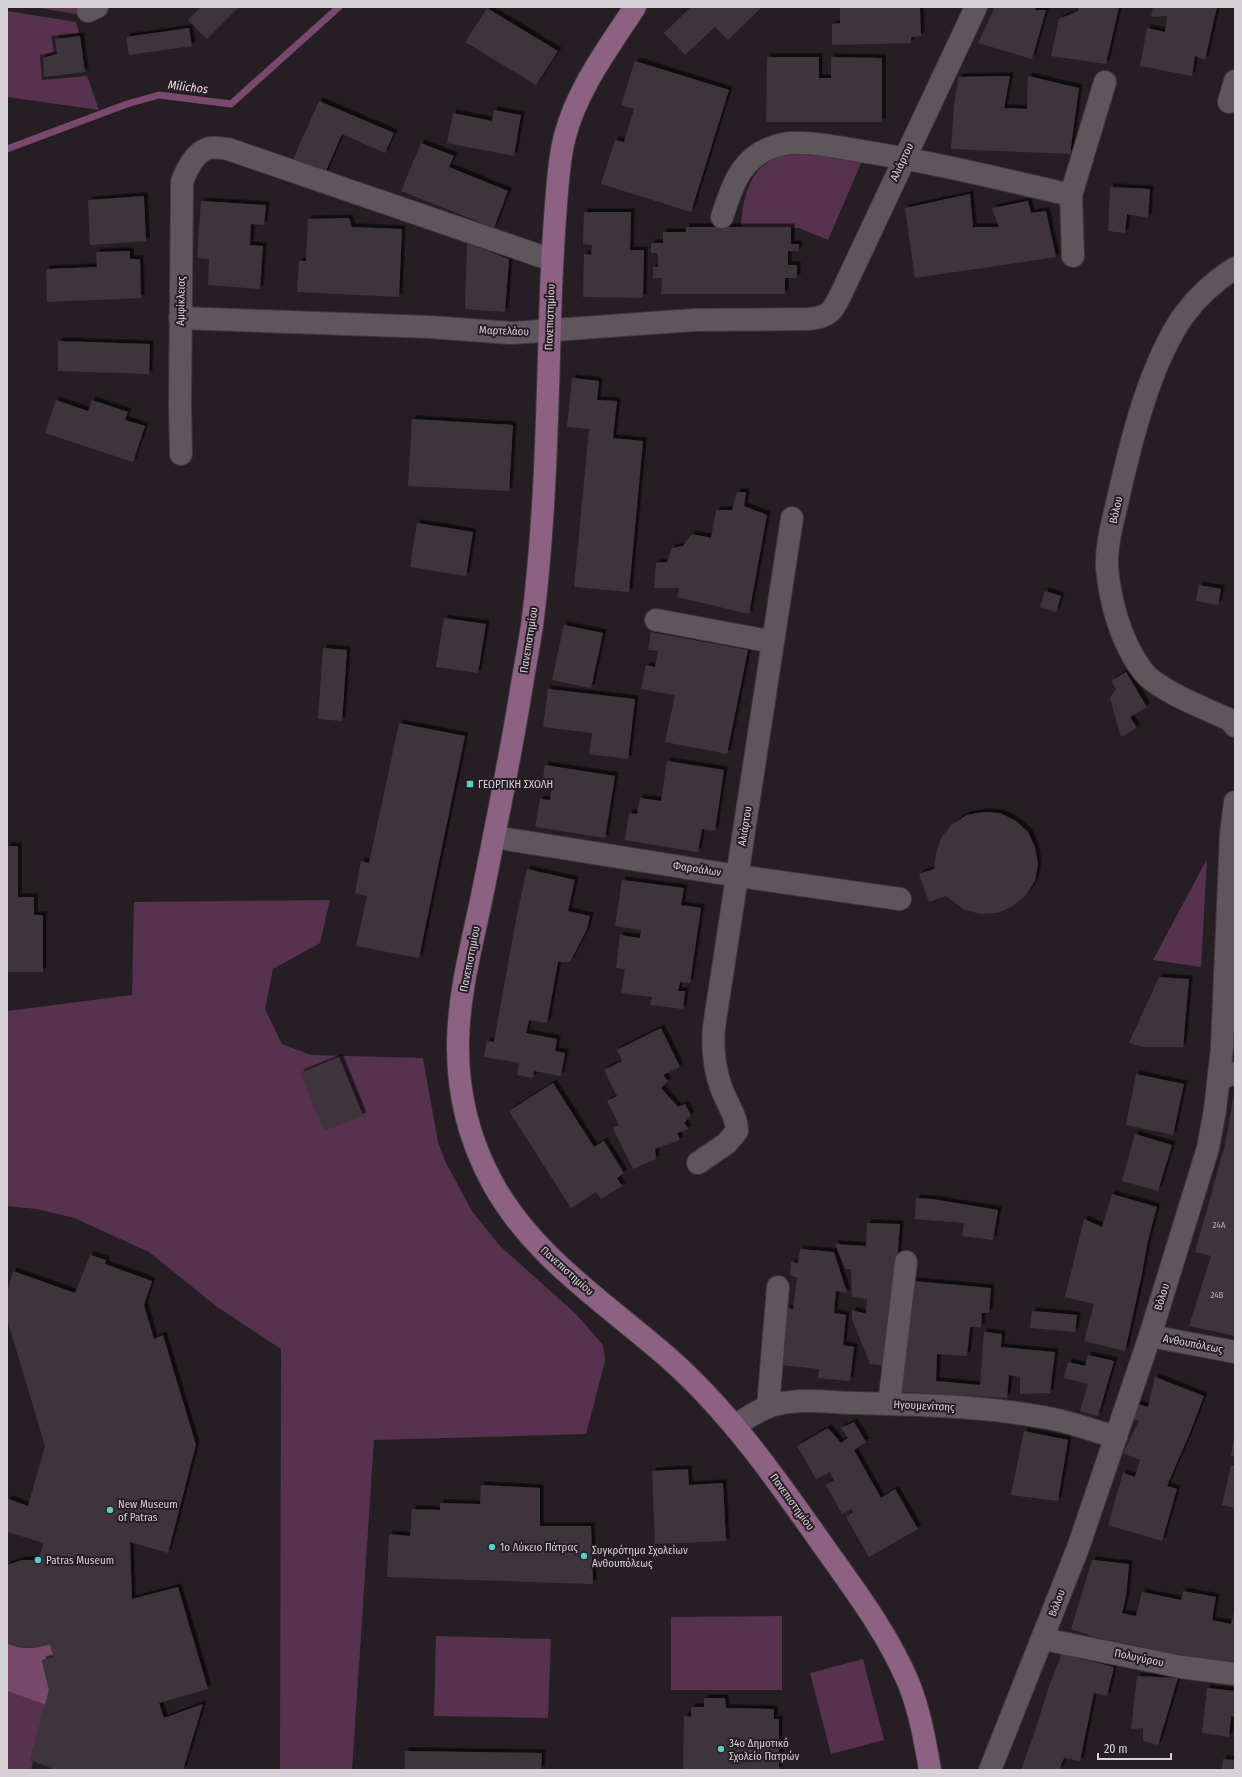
<svg xmlns="http://www.w3.org/2000/svg" width="1242" height="1777" viewBox="0 0 1242 1777" font-family="'Fira Sans Condensed',sans-serif">
  <style>
    .green { fill: #57324e }
    .water { fill: #79486d }
    .lines { fill: none; stroke-linecap: round; stroke-linejoin: round }
    .stream { stroke: #79486d; stroke-width: 7 }
    .building { fill: #3d363b; filter: url(#shadow) }
    .street-casing { stroke: #3e383d; stroke-width: 24 }
    .secondary-casing { stroke: #3e383d; stroke-width: 24 }
    .primary-casing { stroke: #3e383d; stroke-width: 24 }
    .street { stroke: #5f565c; stroke-width: 22 }
    .secondary { stroke: #5f565c; stroke-width: 22 }
    .primary { stroke: #8c6182; stroke-width: 22 }
    .poi-dot { fill: #57cec2; stroke: #251e23; stroke-width: 1.5 }
    .labels { text-anchor: middle; dominant-baseline: central; stroke-width: 4; stroke-linejoin: round; paint-order: stroke }
    .number-label { font-size: 9px; fill: #b0aaae }
    .street-label { font-size: 11px; fill: #d6d1d4; stroke: #251e23 }
    .poi-label { font-size: 11px; fill: #d6d1d4; stroke: #251e23; text-anchor: start }
    .water-label { font-size: 12px; font-style: italic; fill: #f6d6ed; stroke: #251e23 }
  </style>
  <defs>
    <filter id="shadow"><feDropShadow dx="3.5" dy="-3.5" stdDeviation="0" flood-color="#0009"/></filter>
  </defs>
  <rect width="100%" height="100%" fill="#251e23"/>
  <g class="green">
    <polygon points="33,7 93,7 88,16"/>
    <polygon points="7,11 76,22 79,33 51,36 54,52 40,55 42,80 87,76 99,110 7,97"/>
    <path d="M805,152l57,9 -34,79 -29,-12 -58,-1c3,-45 15,-72 64,-75z"/>
    <polygon points="1207,859 1201,967 1153,960"/>
    <polygon points="330,900 320,943 273,969 265,1009 282,1044 311,1055 423,1058 438,1142 446,1163 472,1211 499,1245 576,1314 603,1345 605,1361 586,1434 374,1440 352,1770 280,1770 281,1349 216,1306 149,1252 74,1218 37,1209 7,1206 7,1011 132,995 134,902"/>
    <polygon points="782,1616 782,1690 671,1690 671,1617"/>
    <polygon points="436,1636 551,1639 548,1718 434,1716"/>
    <polygon points="863,1659 884,1740 831,1754 810,1673"/>
    <polygon points="7,1691 46,1705 30,1760 33,1761 31,1770 7,1770"/>
  </g>
  <path class="water" d="M7,1643c14,7 28,6 43,1l4,13 -12,3 7,30 -3,15 -39,-14z"/>
  <g class="lines">
    <polyline class="stream" points="7,149 127,104 159,95 231,104 339,7"/>
  </g>
  <g class="building">
    <polygon points="201,7 239,7 207,39 188,20"/>
    <polygon points="691,7 762,7 728,40 715,27 685,55 664,33"/>
    <polygon points="840,7 920,7 921,36 911,37 911,43 832,45 832,24 840,23"/>
    <polygon points="995,7 1036,7 1035,10 1046,10 1032,59 978,43"/>
    <polygon points="1078,7 1119,7 1106,64 1051,56 1059,19 1078,11"/>
    <polygon points="1153,7 1217,7 1205,60 1195,56 1192,76 1140,66 1147,28 1165,32 1167,16 1151,17"/>
    <polygon points="487,8 558,51 536,85 465,42"/>
    <polygon points="189,28 192,46 129,55 126,37"/>
    <polygon points="80,36 85,72 44,77 43,58 57,54 55,39"/>
    <polygon points="767,57 819,57 819,78 831,78 831,57 882,58 882,122 766,122"/>
    <polygon points="635,61 729,90 691,212 601,184 615,140 624,142 634,109 621,105"/>
    <polygon points="1010,76 1004,108 1027,109 1028,76 1079,88 1070,154 951,149 954,106 958,77"/>
    <polygon points="319,101 394,133 385,153 342,134 322,180 290,166"/>
    <polygon points="494,110 521,115 514,156 447,143 453,113 492,121"/>
    <polygon points="421,143 454,156 449,167 508,191 494,228 401,191"/>
    <polygon points="1110,187 1150,189 1148,218 1127,214 1125,233 1108,231"/>
    <polygon points="970,194 973,227 999,227 992,208 1028,201 1031,213 1046,211 1056,257 915,278 905,208"/>
    <polygon points="144,196 146,241 90,245 88,200"/>
    <polygon points="201,201 266,205 264,225 251,224 250,245 263,246 260,289 208,285 209,259 197,258"/>
    <polygon points="584,212 631,212 630,250 644,250 643,298 583,297 584,254 591,255 592,245 583,244"/>
    <polygon points="349,218 352,227 402,229 399,297 297,292 299,261 306,261 308,219"/>
    <polygon points="686,227 791,227 791,244 799,244 798,251 788,251 788,265 797,265 797,278 785,278 785,294 661,294 662,278 653,278 653,267 658,267 658,253 651,253 651,243 663,243 663,232 686,232"/>
    <polygon points="467,243 509,259 505,312 465,309"/>
    <polygon points="130,251 130,259 140,259 141,298 47,302 46,269 97,267 96,252"/>
    <polygon points="58,341 150,344 149,374 58,371"/>
    <polygon points="572,378 599,381 597,400 617,401 613,438 643,441 629,592 574,587 589,429 567,427"/>
    <polygon points="56,400 88,411 92,400 128,412 125,420 145,426 133,462 45,433"/>
    <polygon points="412,419 513,425 509,491 408,486"/>
    <polygon points="737,492 746,492 744,506 767,515 749,614 677,597 679,588 654,588 656,563 667,562 672,548 683,546 692,534 711,538 716,510 732,510"/>
    <polygon points="417,523 473,532 466,576 410,567"/>
    <polygon points="1199,585 1221,589 1218,605 1196,601"/>
    <polygon points="1045,591 1061,596 1056,612 1040,607"/>
    <polygon points="444,618 486,624 478,673 436,667"/>
    <polygon points="564,625 603,633 591,688 552,680"/>
    <polygon points="651,632 748,650 727,754 665,742 675,695 641,689 646,665 655,667 658,651 648,650"/>
    <polygon points="323,648 347,650 342,721 318,719"/>
    <polygon points="1126,672 1147,707 1130,717 1137,728 1121,737 1110,698 1116,689 1111,681"/>
    <polygon points="548,689 635,699 628,759 589,754 592,733 543,727"/>
    <polygon points="399,723 465,736 419,958 356,946 367,896 355,893 361,861 369,863"/>
    <polygon points="667,761 724,770 715,831 702,829 698,852 625,840 629,813 637,814 640,798 661,801"/>
    <polygon points="545,765 615,776 605,838 535,827 540,799 550,800 552,787 542,785"/>
    <polygon points="983,812 1000,813 1016,821 1028,832 1035,847 1038,864 1035,881 1026,895 1013,906 998,913 981,914 965,910 946,896 929,902 919,874 934,869 936,854 941,838 952,824 967,815"/>
    <polygon points="7,846 18,846 18,897 34,897 34,915 43,915 43,972 7,972"/>
    <polygon points="527,869 575,880 568,911 590,916 587,929 570,962 558,962 547,1023 529,1020 526,1033 557,1039 555,1051 565,1053 561,1076 534,1071 533,1078 517,1075 519,1063 484,1057 487,1041 494,1042 517,914"/>
    <polygon points="622,880 684,888 681,905 701,908 690,983 680,982 678,991 685,991 683,1009 650,1005 652,997 621,993 625,969 616,968 620,935 640,938 641,930 615,926"/>
    <polygon points="1159,977 1189,979 1183,1047 1143,1047 1129,1043"/>
    <polygon points="661,1028 680,1067 663,1075 668,1081 661,1088 678,1107 685,1104 691,1115 684,1123 689,1129 677,1133 680,1140 655,1149 656,1159 633,1169 613,1128 619,1125 607,1101 617,1096 604,1070 622,1061 617,1050"/>
    <polygon points="339,1057 363,1116 324,1131 300,1073"/>
    <polygon points="1136,1074 1184,1084 1173,1135 1126,1125"/>
    <polygon points="553,1083 594,1147 604,1141 624,1173 617,1178 622,1186 601,1199 596,1192 571,1208 509,1111"/>
    <polygon points="1235,1098 1235,1336 1189,1326 1211,1256 1195,1252 1225,1145 1233,1099"/>
    <polygon points="1135,1134 1172,1145 1158,1191 1122,1181"/>
    <polygon points="1112,1194 1157,1207 1148,1240 1142,1274 1125,1351 1084,1341 1094,1304 1065,1297 1084,1219 1102,1227"/>
    <polygon points="916,1198 932,1199 998,1210 993,1240 962,1236 964,1223 915,1219"/>
    <polygon points="867,1223 900,1224 889,1366 870,1364 852,1319 852,1310 866,1314 867,1299 852,1297 851,1269 845,1269 835,1244 866,1246"/>
    <polygon points="800,1249 834,1252 847,1293 836,1291 834,1313 846,1315 843,1345 854,1347 850,1381 818,1378 819,1369 781,1365 787,1308 793,1309 797,1278 790,1275 791,1262 798,1263"/>
    <polygon points="90,1255 106,1260 105,1264 152,1281 144,1305 154,1339 163,1335 196,1445 168,1553 130,1542 132,1599 178,1587 208,1689 159,1703 164,1718 203,1704 183,1770 56,1770 30,1760 49,1690 42,1660 54,1657 50,1644 39,1647 29,1648 15,1646 7,1643 7,1565 22,1560 38,1560 44,1543 7,1532 7,1501 8,1499 28,1506 45,1446 7,1319 7,1293 13,1271 75,1293"/>
    <polygon points="913,1281 991,1288 989,1313 982,1313 981,1327 970,1327 967,1356 937,1354 936,1381 980,1385 984,1332 1002,1334 1001,1347 1055,1352 1050,1393 1020,1394 1020,1377 1009,1375 1007,1398 902,1392"/>
    <polygon points="1032,1311 1077,1315 1075,1332 1030,1328"/>
    <polygon points="1088,1355 1114,1361 1098,1416 1080,1411 1088,1384 1064,1378 1068,1362 1085,1366"/>
    <polygon points="1155,1377 1204,1396 1189,1435 1167,1486 1177,1489 1162,1541 1108,1525 1123,1473 1135,1477 1140,1460 1123,1453 1139,1421 1126,1417 1131,1402 1148,1407"/>
    <polygon points="854,1422 866,1442 854,1450 881,1498 895,1489 918,1529 869,1557 846,1517 853,1512 851,1509 842,1514 826,1485 834,1480 830,1472 816,1479 797,1446 828,1428 841,1443 848,1438 841,1428"/>
    <polygon points="1024,1431 1068,1440 1058,1501 1011,1495"/>
    <polygon points="1234,1437 1235,1456 1231,1456"/>
    <polygon points="1231,1465 1235,1466 1235,1508 1222,1505"/>
    <polygon points="688,1469 689,1485 723,1483 726,1541 655,1544 652,1471"/>
    <polygon points="481,1485 540,1488 540,1526 591,1526 593,1584 387,1577 389,1534 410,1536 412,1509 440,1510 440,1503 480,1504"/>
    <polygon points="1092,1560 1129,1564 1126,1597 1122,1613 1136,1616 1142,1592 1181,1600 1183,1591 1216,1597 1212,1620 1231,1624 1235,1608 1235,1662 1204,1659 1164,1652 1095,1637 1071,1629"/>
    <polygon points="1062,1654 1114,1667 1107,1696 1094,1693 1080,1761 1064,1758 1059,1770 1021,1770 1036,1728 1049,1686"/>
    <polygon points="1137,1676 1178,1678 1158,1745 1143,1741 1143,1728 1131,1729"/>
    <polygon points="1207,1688 1235,1691 1235,1717 1231,1716 1229,1737 1202,1733"/>
    <polygon points="704,1698 725,1698 726,1708 774,1709 774,1719 779,1719 779,1770 683,1770 684,1716 691,1717 691,1707 704,1707"/>
    <polygon points="405,1751 542,1753 541,1770 405,1770"/>
    <polygon points="1223,1759 1235,1760 1235,1770 1222,1770"/>
  </g>
  <g class="lines">
    <g class="street-casing">
      <g id="street">
        <polyline points="88,11 97,7"/>
        <polyline points="1229,102 1235,81"/>
        <path d="M722,217c8,-24 15,-50 38,-64 12,-7 27,-11 41,-10 20,0 40,5 60,8 71,11 140,28 210,44"/>
        <polyline points="1073,256 1071,195 1105,82"/>
        <path d="M180,318l249,9 83,6 182,-13 115,-1c22,-2 24,-9 33,-27l134,-285"/>
        <path d="M181,454l-1,-49 2,-223c4,-12 13,-30 27,-34 6,-1 13,0 19,1l324,111"/>
        <polyline points="656,620 773,642"/>
        <polyline points="494,837 738,876 900,899"/>
        <polyline points="1219,1079 1235,1073"/>
        <path d="M698,1163l29,-20 10,-12c0,-14 -10,-28 -15,-41 -8,-21 -10,-41 -8,-63l78,-509"/>
        <polyline points="889,1404 906,1262"/>
        <polyline points="768,1407 778,1287"/>
        <polyline points="1043,1639 1181,1667 1235,1674"/>
      </g>
    </g>
    <g class="secondary-casing">
      <g id="secondary">
        <path d="M1235,268c-19,12 -37,28 -51,47 -34,48 -53,126 -66,184 -5,22 -12,46 -11,68 3,35 14,75 35,103 14,20 65,39 88,50l5,6"/>
        <polyline points="1150,1336 1235,1352"/>
        <path d="M735,1426c13,-9 28,-19 43,-22 26,-6 54,-1 79,-1 64,2 129,3 191,15 23,4 46,13 68,19"/>
        <polyline points="990,1770 1078,1548 1150,1336 1208,1148 1215,1110 1222,1048 1231,834 1235,802"/>
      </g>
    </g>
    <g class="primary-casing">
      <path id="primary" d="M635,7c-26,40 -58,82 -70,129 -6,22 -7,45 -9,68 -3,39 -5,78 -6,118 -3,101 -5,203 -18,304 -4,25 -9,51 -13,77 -11,65 -24,129 -37,193 -10,48 -23,96 -24,145 -1,51 10,97 34,141 41,76 117,123 180,179 61,55 108,123 155,190 30,42 62,85 82,133 11,28 16,57 21,86"/>
    </g>
    <use href="#street" class="street"/>
    <use href="#secondary" class="secondary"/>
    <use href="#primary" class="primary"/>
  </g>
  <g class="poi-dot">
    <rect x="466" y="780" width="8" height="8" rx="2"/>
    <circle cx="110" cy="1510" r="4"/>
    <circle cx="492" cy="1547" r="4"/>
    <circle cx="584" cy="1556" r="4"/>
    <circle cx="38" cy="1560" r="4"/>
    <circle cx="721" cy="1749" r="4"/>
  </g>
  <g class="labels">
    <g class="number-label">
      <text x="1219" y="1225">24Α</text>
      <text x="1217" y="1295">24Β</text>
    </g>
    <g class="street-label">
      <text transform="translate(902 162) rotate(-65)">Αλιάρτου</text>
      <text transform="translate(181 301) rotate(-89)">Αμφίκλειας</text>
      <text transform="translate(550 317) rotate(-88)">Πανεπιστημίου</text>
      <text transform="translate(504 331) rotate(2)">Μαρτελάου</text>
      <text transform="translate(1116 510) rotate(-78)">Βόλου</text>
      <text transform="translate(529 640) rotate(-81)">Πανεπιστημίου</text>
      <text transform="translate(745 826) rotate(-81)">Αλιάρτου</text>
      <text transform="translate(697 869) rotate(9)">Φαρσάλων</text>
      <text transform="translate(470 959) rotate(-79)">Πανεπιστημίου</text>
      <text transform="translate(567 1271) rotate(42)">Πανεπιστημίου</text>
      <text transform="translate(1162 1297) rotate(-73)">Βόλου</text>
      <text transform="translate(1193 1344) rotate(11)">Ανθουπόλεως</text>
      <text transform="translate(924 1406) rotate(3)">Ηγουμενίτσης</text>
      <text transform="translate(792 1502) rotate(54)">Πανεπιστημίου</text>
      <text transform="translate(1057 1603) rotate(-69)">Βόλου</text>
      <text transform="translate(1139 1658) rotate(12)">Πολυγύρου</text>
    </g>
    <g class="poi-label">
      <text x="478" y="784">ΓΕΩΡΓΙΚΗ ΣΧΟΛΗ</text>
      <text x="118" y="1504">New Museum<tspan x="118" dy="13">of Patras</tspan></text>
      <text x="500" y="1547">1ο Λύκειο Πάτρας</text>
      <text x="592" y="1550">Συγκρότημα Σχολείων<tspan x="592" dy="13">Ανθουπόλεως</tspan></text>
      <text x="46" y="1560">Patras Museum</text>
      <text x="729" y="1743">34ο Δημοτικό<tspan x="729" dy="13">Σχολείο Πατρών</tspan></text>
    </g>
    <g class="water-label">
      <text transform="translate(188 87) rotate(7)">Milichos</text>
    </g>
  </g>
  <rect width="1242" height="1777" fill="none" stroke="#d6d1d4" stroke-width="16"/>
  <path d="M1098 1753v6h73v-6" fill="none" stroke="#d6d1d4" stroke-width="2"/>
  <text x="1104" y="1753" font-size="12" fill="#d6d1d4" stroke="#251e23" stroke-width="3" paint-order="stroke">20 m</text>
</svg>
